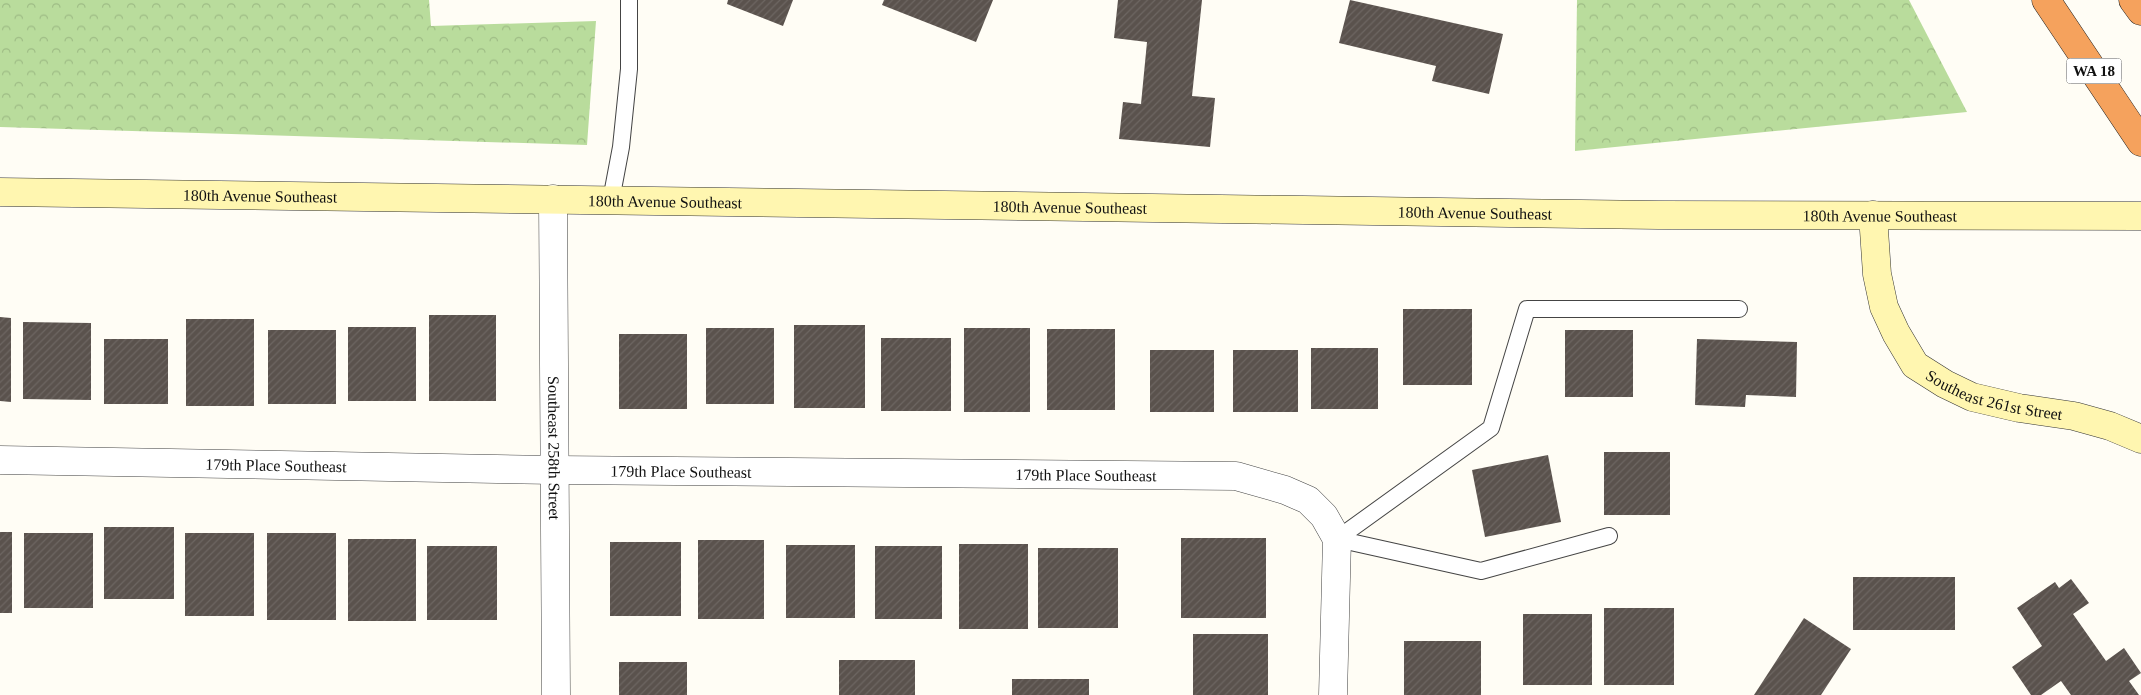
<svg xmlns="http://www.w3.org/2000/svg" width="2141" height="695" viewBox="0 0 2141 695" font-family="Georgia,serif">
  <style>
    .forest { fill: url(#forest-crowns) }
    .building { fill: url(#building-hatch) }
    .lines { fill: none; stroke-linecap: round; stroke-linejoin: round }
    .lane-casing { stroke: #444; stroke-width: 18 }
    .street-casing { stroke: #444; stroke-width: 29 }
    .secondary-casing { stroke: #333; stroke-width: 29 }
    .highway-casing { stroke: #222; stroke-width: 29 }
    .lane { stroke: #fff; stroke-width: 16 }
    .street { stroke: #fff; stroke-width: 28 }
    .secondary { stroke: #fff6b0; stroke-width: 28 }
    .highway { stroke: #f5a25d; stroke-width: 28 }
    .labels { text-anchor: middle; dominant-baseline: central; stroke-width: 5; stroke-linejoin: round; paint-order: stroke }
    .shield { fill: #fff; stroke: #585858; stroke-width: 1 }
    .shield-label { font-size: 15px; font-weight: bold; fill: #111 }
    .street-label { font-size: 16px; fill: #111; stroke: #fff }
  </style>
  <defs>
    <pattern id="forest-crowns" width="20" height="18" patternUnits="userSpaceOnUse" patternTransform="scale(1.25)"><rect width="20" height="18" fill="#b9dc9c"/><path d="M2 6a3 3 0 1 1 6 0M12 15a3 3 0 1 1 6 0" fill="none" stroke="#9ebc85"/></pattern>
    <pattern id="building-hatch" width="6" height="6" patternUnits="userSpaceOnUse" patternTransform="scale(1.25)"><rect width="6" height="6" fill="#5a524d"/><path d="M-1 1l2-2M0 6l6-6M5 7l2-2" fill="none" stroke="#6d6662"/></pattern>
  </defs>
  <rect width="100%" height="100%" fill="#fffdf5"/>
  <g class="forest">
    <polygon points="0,0 429,0 431,26 596,21 587,145 0,127"/>
    <polygon points="1577,0 1909,0 1967,112 1575,151"/>
  </g>
  <g class="building">
    <polygon points="728,0 793,0 783,26 727,4"/>
    <polygon points="884,0 993,0 976,42 882,5"/>
    <polygon points="1118,0 1202,0 1192,96 1215,98 1210,147 1119,139 1123,102 1141,104 1147,42 1114,38"/>
    <polygon points="1350,0 1503,34 1489,94 1432,81 1436,66 1339,43"/>
    <rect x="1403" y="309" width="69" height="76"/>
    <rect x="429" y="315" width="67" height="86"/>
    <polygon points="0,317 11,318 11,402 0,401"/>
    <rect x="186" y="319" width="68" height="87"/>
    <polygon points="23,322 91,323 91,400 23,399"/>
    <rect x="794" y="325" width="71" height="83"/>
    <rect x="348" y="327" width="68" height="74"/>
    <rect x="706" y="328" width="68" height="76"/>
    <rect x="964" y="328" width="66" height="84"/>
    <rect x="1047" y="329" width="68" height="81"/>
    <rect x="268" y="330" width="68" height="74"/>
    <rect x="1565" y="330" width="68" height="67"/>
    <rect x="619" y="334" width="68" height="75"/>
    <rect x="881" y="338" width="70" height="73"/>
    <rect x="104" y="339" width="64" height="65"/>
    <polygon points="1697,339 1797,342 1796,397 1746,395 1745,407 1695,405"/>
    <rect x="1311" y="348" width="67" height="61"/>
    <rect x="1150" y="350" width="64" height="62"/>
    <rect x="1233" y="350" width="65" height="62"/>
    <rect x="1604" y="452" width="66" height="63"/>
    <polygon points="1548,455 1561,522 1485,537 1472,470"/>
    <rect x="104" y="527" width="70" height="72"/>
    <rect x="0" y="532" width="12" height="81"/>
    <rect x="24" y="533" width="69" height="75"/>
    <rect x="185" y="533" width="69" height="83"/>
    <rect x="267" y="533" width="69" height="87"/>
    <rect x="1181" y="538" width="85" height="80"/>
    <rect x="348" y="539" width="68" height="82"/>
    <rect x="698" y="540" width="66" height="79"/>
    <rect x="610" y="542" width="71" height="74"/>
    <rect x="959" y="544" width="69" height="85"/>
    <rect x="786" y="545" width="69" height="73"/>
    <rect x="427" y="546" width="70" height="74"/>
    <rect x="875" y="546" width="67" height="73"/>
    <rect x="1038" y="548" width="80" height="80"/>
    <rect x="1853" y="577" width="102" height="53"/>
    <polygon points="2071,579 2089,603 2073,614 2106,661 2124,648 2141,673 2129,681 2139,695 2071,695 2061,681 2041,695 2031,695 2012,667 2042,646 2017,608 2055,582 2059,588"/>
    <rect x="1604" y="608" width="70" height="77"/>
    <rect x="1523" y="614" width="69" height="71"/>
    <polygon points="1804,618 1851,649 1821,695 1754,695"/>
    <rect x="1193" y="634" width="75" height="61"/>
    <rect x="1404" y="641" width="77" height="54"/>
    <rect x="839" y="660" width="76" height="35"/>
    <rect x="619" y="662" width="68" height="33"/>
    <rect x="1012" y="679" width="77" height="16"/>
  </g>
  <g class="lines">
    <g class="lane-casing">
      <g id="lane">
        <polyline points="611,200 621,147 629,69 629,0"/>
        <polyline points="1337,539 1491,428 1527,309 1739,309"/>
        <polyline points="1337,539 1481,571 1609,536"/>
      </g>
    </g>
    <g class="street-casing">
      <g id="street">
        <path id="s1" d="M553,199l3,496"/>
        <path id="s2" d="M0,460l554,10 682,6 49,14 23,10 16,16 13,23 -4,156"/>
      </g>
    </g>
    <g class="secondary-casing">
      <g id="secondary">
        <path id="s3" d="M0,192l1658,23 483,1"/>
        <path id="s4" d="M1873,215l4,59 7,33 12,26 19,32 30,19 27,13 47,11 55,8 36,10 31,13"/>
      </g>
    </g>
    <g class="highway-casing">
      <g id="highway">
        <polyline points="2046,0 2141,142"/>
        <polyline points="2133,0 2141,11"/>
      </g>
    </g>
    <use href="#lane" class="lane"/>
    <use href="#street" class="street"/>
    <use href="#secondary" class="secondary"/>
    <use href="#highway" class="highway"/>
  </g>
  <g class="labels">
    <rect class="shield" x="2066.5" y="58.5" width="55" height="25" rx="4"/>
    <g class="shield-label">
      <text x="2094" y="71">WA 18</text>
    </g>
    <g class="street-label">
      <text stroke="none"><textPath href="#s3" startOffset="260">180th Avenue Southeast</textPath></text>
      <text stroke="none"><textPath href="#s3" startOffset="665">180th Avenue Southeast</textPath></text>
      <text stroke="none"><textPath href="#s3" startOffset="1070">180th Avenue Southeast</textPath></text>
      <text stroke="none"><textPath href="#s3" startOffset="1475">180th Avenue Southeast</textPath></text>
      <text stroke="none"><textPath href="#s3" startOffset="1880">180th Avenue Southeast</textPath></text>
      <text stroke="none"><textPath href="#s4" startOffset="245">Southeast 261st Street</textPath></text>
      <text stroke="none"><textPath href="#s1" startOffset="249">Southeast 258th Street</textPath></text>
      <text stroke="none"><textPath href="#s2" startOffset="276">179th Place Southeast</textPath></text>
      <text stroke="none"><textPath href="#s2" startOffset="681">179th Place Southeast</textPath></text>
      <text stroke="none"><textPath href="#s2" startOffset="1086">179th Place Southeast</textPath></text>
    </g>
  </g>
</svg>
